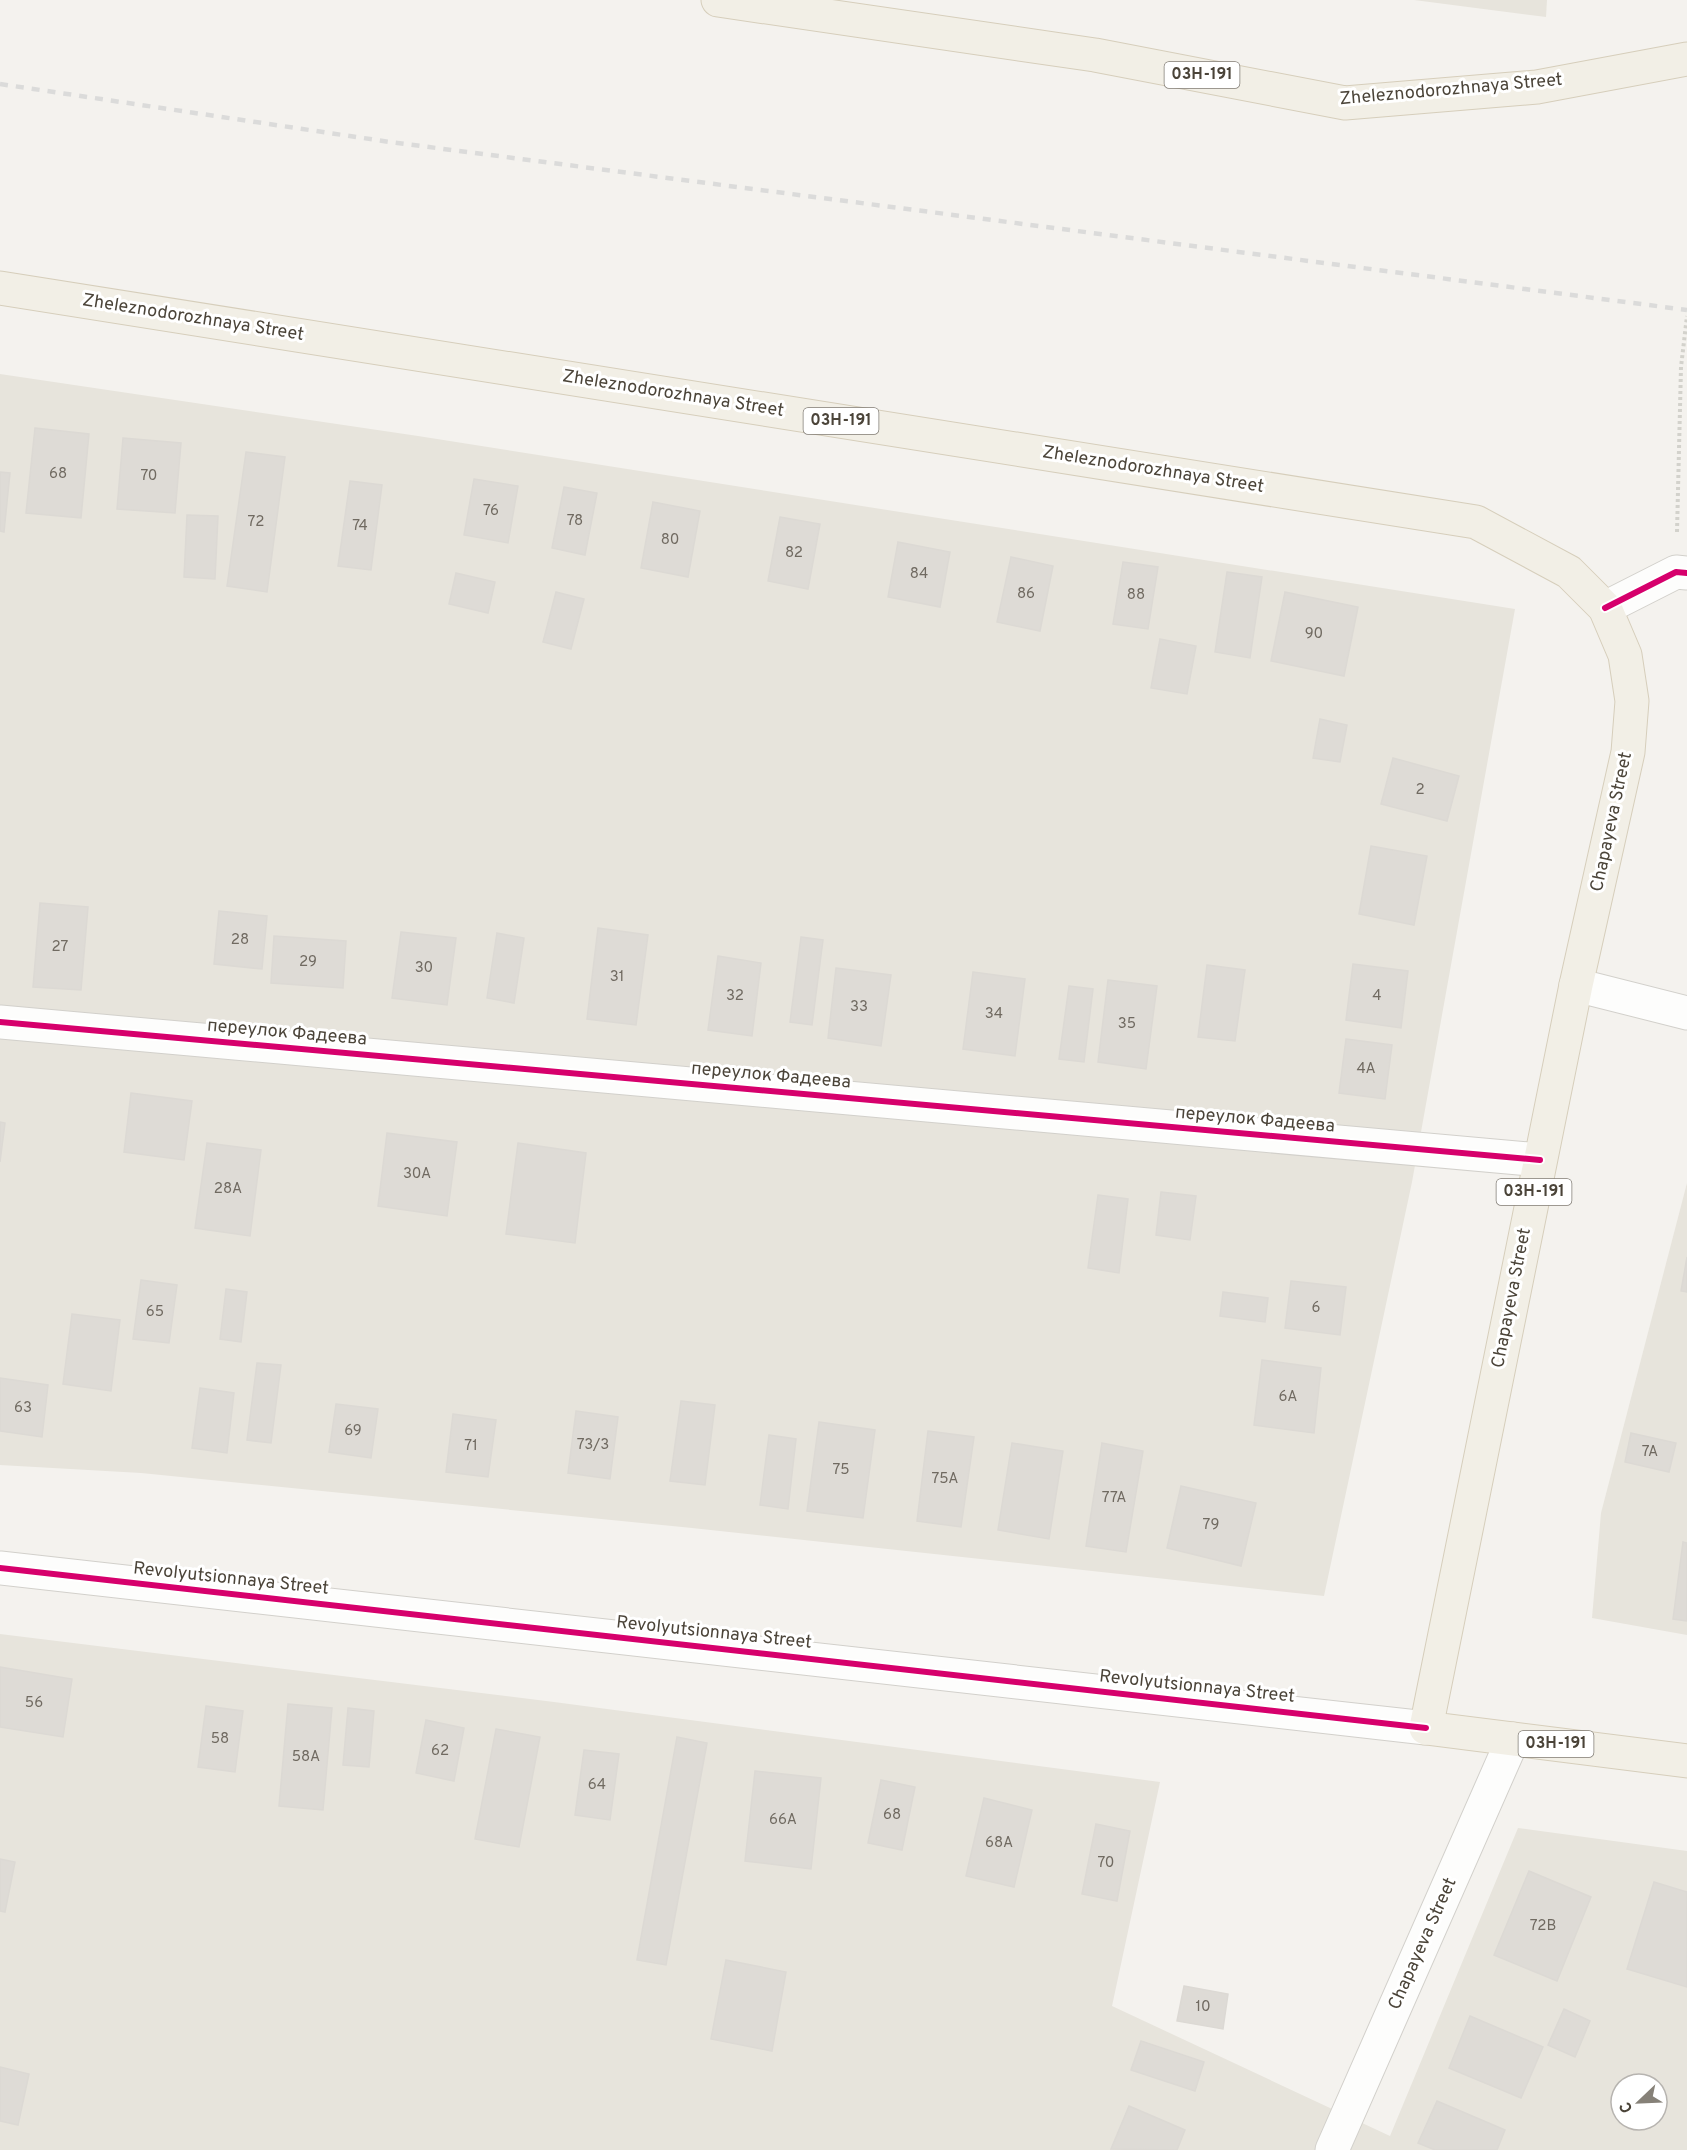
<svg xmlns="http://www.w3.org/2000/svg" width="1687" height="2150" viewBox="0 0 1687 2150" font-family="Overpass,sans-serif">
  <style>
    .residential { fill: #e7e4dc; fill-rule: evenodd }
    .building { fill: #dedbd6; stroke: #dcd9d4; stroke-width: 1.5 }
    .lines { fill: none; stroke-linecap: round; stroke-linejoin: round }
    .minor-casing { stroke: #d2d0cb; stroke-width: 35 }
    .primary-casing { stroke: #d6cebb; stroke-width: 35 }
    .path { stroke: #d3d2cc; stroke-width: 4; stroke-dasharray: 3 3; stroke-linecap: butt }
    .minor { stroke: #fdfdfc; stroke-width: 33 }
    .primary { stroke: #f2efe6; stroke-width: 33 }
    .rail { stroke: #dbdbda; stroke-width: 4.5; stroke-dasharray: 8 8; stroke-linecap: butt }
    .cycleway-casing { stroke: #fff; stroke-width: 10 }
    .cycleway { stroke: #d6006c; stroke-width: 6 }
    .labels { text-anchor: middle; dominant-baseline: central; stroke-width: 6; stroke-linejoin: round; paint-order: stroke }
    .number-label { font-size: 15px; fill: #706a61 }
    .shield { fill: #fff; stroke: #817c74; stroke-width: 1.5 }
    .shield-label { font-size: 16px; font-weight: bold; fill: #4b4439 }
    .street-label { font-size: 18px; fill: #4b4439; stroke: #fff }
  </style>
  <rect width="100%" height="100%" fill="#f4f2ee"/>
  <g class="residential">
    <polygon points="1414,0 1547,0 1546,17"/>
    <polygon points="0,374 418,436 1515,609 1412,1182 1324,1596 692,1528 141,1473 0,1465"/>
    <polygon points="1687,1183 1687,1635 1592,1618 1601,1513"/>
    <path d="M0,1634l554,68 606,80 -48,224 278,130 128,-308 169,23v299h-1687zM1621,2084h36v36h-36z"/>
  </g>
  <g class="building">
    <polygon points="35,428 89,434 81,518 26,513"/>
    <polygon points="123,438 181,443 175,513 117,509"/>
    <polygon points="246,452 285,457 267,592 227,586"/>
    <polygon points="0,472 10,473 4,532 0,531"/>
    <polygon points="474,479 518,486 508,543 464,535"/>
    <polygon points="350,481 382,485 371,570 338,566"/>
    <polygon points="564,487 597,493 585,555 552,548"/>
    <polygon points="653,502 700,511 688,577 641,568"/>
    <polygon points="187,515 218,516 215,579 184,577"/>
    <polygon points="780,517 820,524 808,589 768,581"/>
    <polygon points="898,542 950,552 940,607 888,597"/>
    <polygon points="1011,557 1053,566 1040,631 997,622"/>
    <polygon points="1123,562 1158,567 1148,629 1113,624"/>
    <polygon points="1227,572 1262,577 1250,658 1215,652"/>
    <polygon points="456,573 495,582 488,613 449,604"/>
    <polygon points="556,592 584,599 571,649 543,642"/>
    <polygon points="1285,592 1358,607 1344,676 1271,661"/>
    <polygon points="1160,639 1196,646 1187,694 1151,688"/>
    <polygon points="1320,719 1347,725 1340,762 1313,758"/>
    <polygon points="1393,758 1459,776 1447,821 1381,804"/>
    <polygon points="1371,846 1427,856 1414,925 1359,914"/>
    <polygon points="40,903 88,907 81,990 33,987"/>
    <polygon points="219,911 267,916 262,969 214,964"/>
    <polygon points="598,928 648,935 636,1025 587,1019"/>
    <polygon points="401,932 456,938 447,1005 392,998"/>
    <polygon points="497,933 524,938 514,1003 487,998"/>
    <polygon points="274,936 346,941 343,988 271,983"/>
    <polygon points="801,937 823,940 812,1025 790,1022"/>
    <polygon points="718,956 761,963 752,1036 708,1030"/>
    <polygon points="1353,964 1408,971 1401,1028 1346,1020"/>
    <polygon points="1207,965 1245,970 1235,1041 1198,1037"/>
    <polygon points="836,968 891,975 881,1046 828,1038"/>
    <polygon points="973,972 1025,979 1015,1056 963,1049"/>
    <polygon points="1108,980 1157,986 1146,1069 1098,1062"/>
    <polygon points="1069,986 1093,989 1084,1062 1059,1059"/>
    <polygon points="1346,1039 1392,1045 1385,1099 1339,1093"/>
    <polygon points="131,1093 192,1101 184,1160 124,1152"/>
    <polygon points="0,1122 5,1123 0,1162"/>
    <polygon points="387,1133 457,1142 447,1216 378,1206"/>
    <polygon points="207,1143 261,1150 250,1236 195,1228"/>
    <polygon points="518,1143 586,1153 575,1243 506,1234"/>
    <polygon points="1161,1192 1196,1196 1190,1240 1156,1235"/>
    <polygon points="1098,1195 1128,1199 1119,1273 1088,1268"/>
    <polygon points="1687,1257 1687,1292 1681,1291"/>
    <polygon points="141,1280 177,1285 169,1343 133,1339"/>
    <polygon points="1291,1281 1346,1287 1340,1335 1285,1328"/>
    <polygon points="226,1289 247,1292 241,1342 220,1339"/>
    <polygon points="1223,1292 1268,1298 1265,1322 1220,1316"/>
    <polygon points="72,1314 120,1320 111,1391 63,1384"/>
    <polygon points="1262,1360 1321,1368 1314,1433 1254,1425"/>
    <polygon points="257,1363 281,1365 271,1443 247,1440"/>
    <polygon points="0,1378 48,1385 42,1437 0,1431"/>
    <polygon points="200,1388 234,1393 227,1453 192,1448"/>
    <polygon points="681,1401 715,1405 705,1485 670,1481"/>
    <polygon points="336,1404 378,1409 371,1458 329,1452"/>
    <polygon points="576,1411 618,1417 610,1479 568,1473"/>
    <polygon points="453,1414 496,1420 488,1477 446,1472"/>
    <polygon points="819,1422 875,1430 863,1518 807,1511"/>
    <polygon points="928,1431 974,1437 961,1527 917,1521"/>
    <polygon points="1631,1433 1676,1443 1669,1472 1625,1462"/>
    <polygon points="769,1435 796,1439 788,1509 760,1505"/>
    <polygon points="1012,1443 1063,1451 1049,1539 998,1530"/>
    <polygon points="1102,1443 1143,1451 1126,1552 1086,1546"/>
    <polygon points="1181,1486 1256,1503 1241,1566 1167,1548"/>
    <polygon points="1683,1542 1687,1543 1687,1621 1673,1619"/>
    <polygon points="0,1667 72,1679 63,1737 0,1727"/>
    <polygon points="288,1704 332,1708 323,1810 279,1806"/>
    <polygon points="206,1706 243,1711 235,1772 198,1767"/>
    <polygon points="348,1708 374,1711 369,1767 343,1765"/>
    <polygon points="426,1720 464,1728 454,1781 416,1773"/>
    <polygon points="496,1729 540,1737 519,1847 475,1839"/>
    <polygon points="677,1737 707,1743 666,1965 637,1960"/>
    <polygon points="584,1750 619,1754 610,1820 575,1815"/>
    <polygon points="755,1771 821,1778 811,1869 745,1861"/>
    <polygon points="881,1780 915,1787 902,1850 868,1843"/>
    <polygon points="984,1798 1032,1810 1014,1887 966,1876"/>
    <polygon points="1096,1824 1130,1831 1117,1901 1082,1894"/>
    <polygon points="0,1859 15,1862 5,1912 0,1911"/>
    <polygon points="1529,1871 1591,1897 1557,1981 1494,1955"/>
    <polygon points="1654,1882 1687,1892 1687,1987 1627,1969"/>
    <polygon points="726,1960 786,1972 772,2051 711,2039"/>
    <polygon points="1184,1986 1228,1994 1223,2029 1177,2021"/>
    <polygon points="1564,2009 1590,2021 1575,2057 1548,2045"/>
    <polygon points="1470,2016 1543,2047 1521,2098 1449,2068"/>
    <polygon points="1141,2041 1204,2062 1195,2091 1131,2070"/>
    <polygon points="0,2067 29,2074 18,2125 0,2121"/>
    <polygon points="1437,2101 1505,2130 1497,2150 1435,2150 1418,2143"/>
    <polygon points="1129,2106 1185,2130 1177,2150 1111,2149"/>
  </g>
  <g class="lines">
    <g class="minor-casing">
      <g id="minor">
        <polyline points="1605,608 1676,572 1687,573"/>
        <polyline points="1576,985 1687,1013"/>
        <polyline points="0,1022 1540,1160"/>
        <polyline points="0,1568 1426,1728"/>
        <polyline points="1332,2150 1513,1739"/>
      </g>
    </g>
    <g class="primary-casing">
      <g id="primary">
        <polyline points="718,0 1095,55 1345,103 1537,87 1687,59"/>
        <polyline points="0,288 1476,522 1569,572 1605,608 1625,655 1632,701 1628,752 1576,985 1426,1728 1687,1761"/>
      </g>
    </g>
    <polyline class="path" points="1677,532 1681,367 1687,316"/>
    <use href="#minor" class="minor"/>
    <use href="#primary" class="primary"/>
    <polyline class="rail" points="0,84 390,142 1687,310"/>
    <g class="cycleway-casing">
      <g id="cycleway">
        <polyline points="1605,608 1676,572 1687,573"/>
        <polyline points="0,1022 1540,1160"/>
        <polyline points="0,1568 1426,1728"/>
      </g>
    </g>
    <use href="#cycleway" class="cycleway"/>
  </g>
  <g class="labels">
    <g class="number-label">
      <text x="58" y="474">68</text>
      <text x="149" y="476">70</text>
      <text x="491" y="511">76</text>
      <text x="575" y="521">78</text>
      <text x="256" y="522">72</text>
      <text x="360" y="526">74</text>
      <text x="670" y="540">80</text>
      <text x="794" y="553">82</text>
      <text x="919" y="574">84</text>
      <text x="1026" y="594">86</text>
      <text x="1136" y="595">88</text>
      <text x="1314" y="634">90</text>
      <text x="1420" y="790">2</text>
      <text x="240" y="940">28</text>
      <text x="60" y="947">27</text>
      <text x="308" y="962">29</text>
      <text x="424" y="968">30</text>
      <text x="617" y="977">31</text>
      <text x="735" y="996">32</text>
      <text x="1377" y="996">4</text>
      <text x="859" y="1007">33</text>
      <text x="994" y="1014">34</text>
      <text x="1127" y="1024">35</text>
      <text x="1366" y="1069">4А</text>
      <text x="417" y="1174">30А</text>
      <text x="228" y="1189">28А</text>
      <text x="1316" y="1308">6</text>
      <text x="155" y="1312">65</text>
      <text x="1288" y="1397">6А</text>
      <text x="23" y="1408">63</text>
      <text x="353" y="1431">69</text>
      <text x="593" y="1445">73/3</text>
      <text x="471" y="1446">71</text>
      <text x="1650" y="1452">7А</text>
      <text x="841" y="1470">75</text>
      <text x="945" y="1479">75А</text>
      <text x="1114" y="1498">77А</text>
      <text x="1211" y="1525">79</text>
      <text x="34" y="1703">56</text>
      <text x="220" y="1739">58</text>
      <text x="440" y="1751">62</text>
      <text x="306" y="1757">58А</text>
      <text x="597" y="1785">64</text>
      <text x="892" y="1815">68</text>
      <text x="783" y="1820">66А</text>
      <text x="999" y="1843">68А</text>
      <text x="1106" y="1863">70</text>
      <text x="1543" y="1926">72В</text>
      <text x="1203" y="2007">10</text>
    </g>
    <g class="shield">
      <rect x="1164.5" y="62" width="75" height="26" rx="4.5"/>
      <rect x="803.5" y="408" width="75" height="26" rx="4.5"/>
      <rect x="1496.5" y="1179" width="75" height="26" rx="4.5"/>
      <rect x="1518.5" y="1731" width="75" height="26" rx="4.5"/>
    </g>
    <g class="shield-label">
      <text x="1202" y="75">03Н-191</text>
      <text x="841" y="421">03Н-191</text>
      <text x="1534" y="1192">03Н-191</text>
      <text x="1556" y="1744">03Н-191</text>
    </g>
    <g class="street-label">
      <text transform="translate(1451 90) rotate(-5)">Zheleznodorozhnaya Street</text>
      <text transform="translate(193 318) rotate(9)">Zheleznodorozhnaya Street</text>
      <text transform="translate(673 394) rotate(9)">Zheleznodorozhnaya Street</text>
      <text transform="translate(1153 470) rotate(9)">Zheleznodorozhnaya Street</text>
      <text transform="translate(1612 822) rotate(-78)">Chapayeva Street</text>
      <text transform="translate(287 1033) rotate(5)">переулок Фадеева</text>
      <text transform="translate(771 1076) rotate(5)">переулок Фадеева</text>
      <text transform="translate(1255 1120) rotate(5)">переулок Фадеева</text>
      <text transform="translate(1512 1298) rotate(-79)">Chapayeva Street</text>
      <text transform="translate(231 1579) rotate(6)">Revolyutsionnaya Street</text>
      <text transform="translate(714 1633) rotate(6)">Revolyutsionnaya Street</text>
      <text transform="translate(1197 1687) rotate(6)">Revolyutsionnaya Street</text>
      <text transform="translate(1423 1944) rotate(-66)">Chapayeva Street</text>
    </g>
  </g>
  <g transform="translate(1639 2102) rotate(247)"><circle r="28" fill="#ffffff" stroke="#b7b4b0" stroke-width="1.5"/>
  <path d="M0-4.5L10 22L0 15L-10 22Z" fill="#868178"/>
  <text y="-9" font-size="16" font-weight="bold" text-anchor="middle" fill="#4b4439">С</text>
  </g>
</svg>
